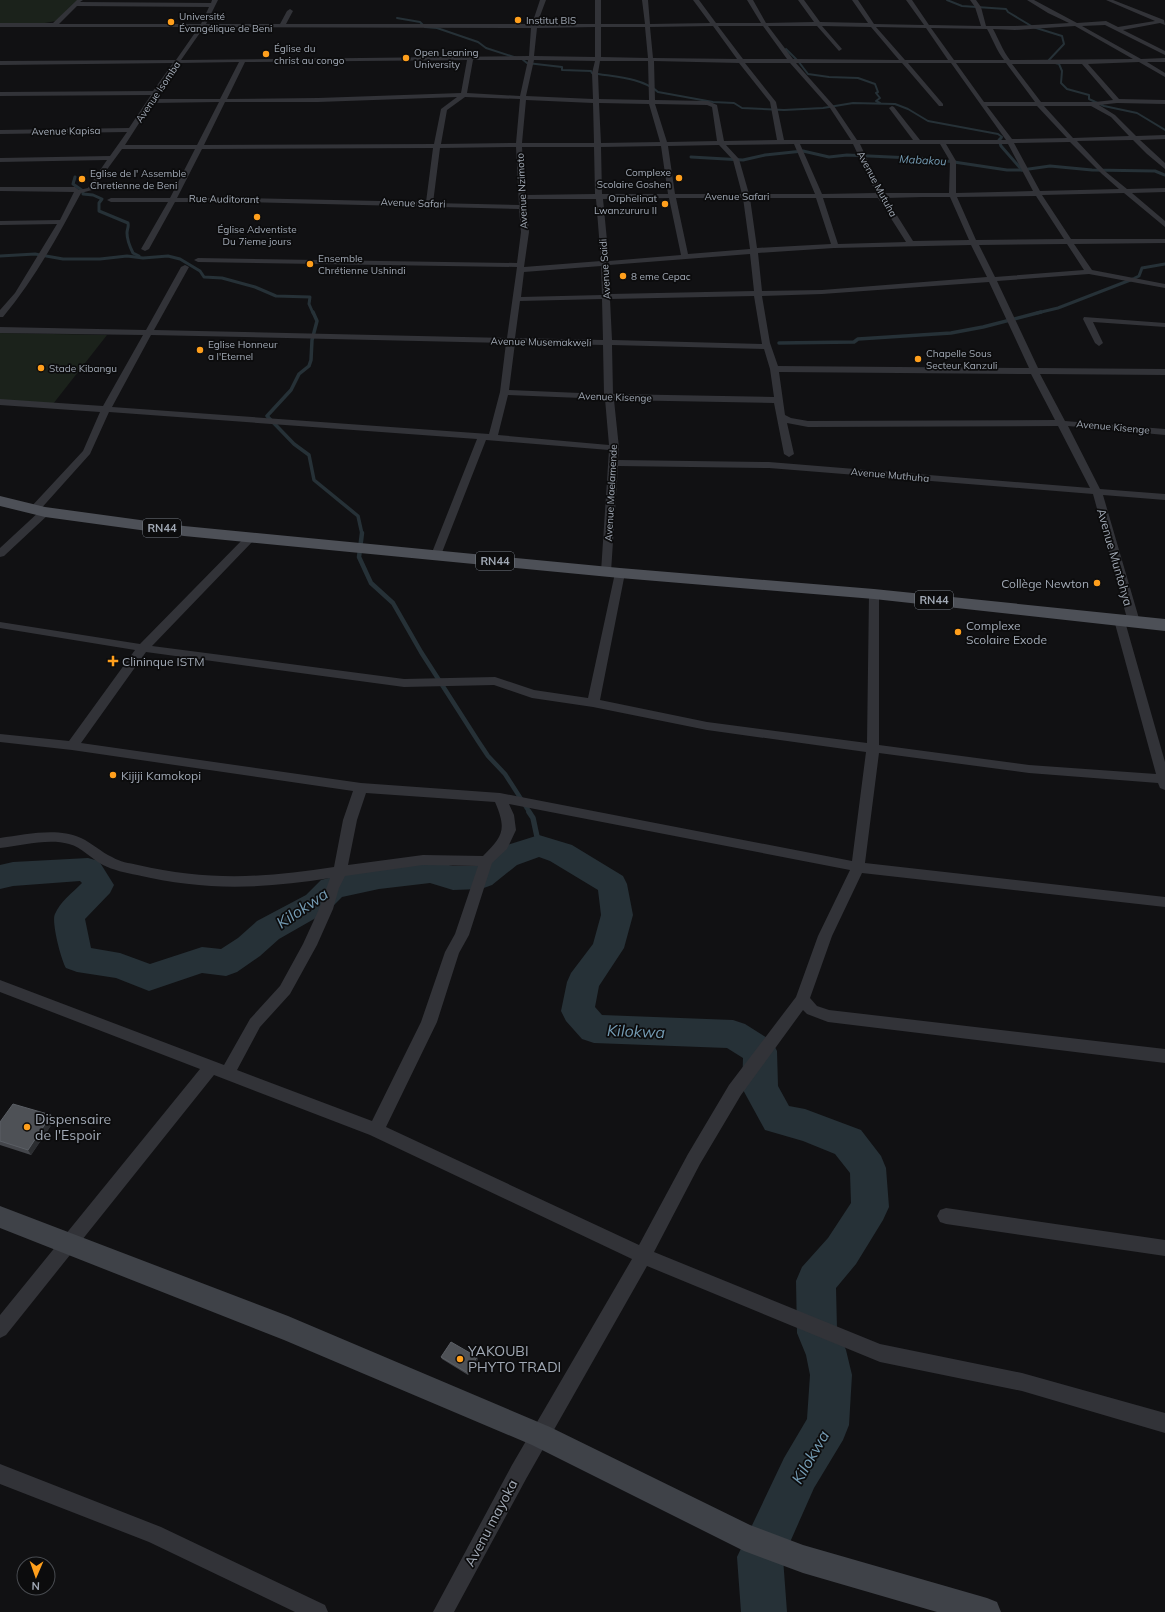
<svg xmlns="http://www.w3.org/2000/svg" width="1165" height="1612" viewBox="0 0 1165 1612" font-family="Mulish,sans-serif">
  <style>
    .green { fill: #1b221b }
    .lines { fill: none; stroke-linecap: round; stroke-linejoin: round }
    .stream-far4 { stroke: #263137; stroke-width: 2 }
    .stream-far3 { stroke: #263137; stroke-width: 3 }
    .stream-far2 { stroke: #263137; stroke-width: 3.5 }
    .stream-far1 { stroke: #263137; stroke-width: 4.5 }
    .stream { stroke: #263137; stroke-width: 5.5 }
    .river { fill: #263137; fill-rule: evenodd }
    .street { fill: #323338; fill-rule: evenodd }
    .secondary { fill: #3f4248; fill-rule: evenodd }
    .primary { fill: #4d5057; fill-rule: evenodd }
    .wall { fill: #44464b }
    .shaded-wall { fill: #2b2d30 }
    .building { fill: #4e5156; stroke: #5b5f65 }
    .poi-dot { fill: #ff9f1c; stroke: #0c0c0d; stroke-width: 1.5 }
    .labels { text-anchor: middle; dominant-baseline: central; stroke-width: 3.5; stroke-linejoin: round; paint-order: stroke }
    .far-poi-label { font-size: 10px; fill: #a1a9b5; stroke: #0c0c0d; text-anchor: start }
    .far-street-label { font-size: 10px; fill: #a1a9b5; stroke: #0c0c0d }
    .far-water-label { font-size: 11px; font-style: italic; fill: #749bb3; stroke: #0c0c0d }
    .shield { fill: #0c0c0d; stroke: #747a83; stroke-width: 1 }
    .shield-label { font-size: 11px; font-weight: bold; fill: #a1a9b5 }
    .street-label { font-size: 12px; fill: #a1a9b5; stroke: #0c0c0d }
    .poi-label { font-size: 12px; fill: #a1a9b5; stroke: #0c0c0d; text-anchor: start }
    .near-poi-label { font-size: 14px; fill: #a1a9b5; stroke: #0c0c0d; text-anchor: start }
    .near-street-label { font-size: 14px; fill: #a1a9b5; stroke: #0c0c0d }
    .near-water-label { font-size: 16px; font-style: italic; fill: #749bb3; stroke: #0c0c0d }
  </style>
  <rect width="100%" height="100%" fill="#111113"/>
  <g class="green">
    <polygon points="0,0 78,0 56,21 45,23 0,23"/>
    <polygon points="0,333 107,335 53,404 0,400"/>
  </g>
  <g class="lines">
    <g class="stream-far4">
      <polyline points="947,0 962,6 1006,9 1008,12 1033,27 1062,36 1064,44 1048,61 1059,64 1062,71 1061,83 1067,89 1089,95 1089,99 1104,106 1137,113 1165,130"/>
      <polyline points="397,18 420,22 425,27 437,28 478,42 486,48 517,58"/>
      <polyline points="786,49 797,60"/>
      <path d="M522,59l5,4 35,4v3l29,1 1,2c21,4 49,4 66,19l55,10 21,1 8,5 42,2 39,-2 30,-5 42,1 13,5 20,12 70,13 4,3 -2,2"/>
      <polyline points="798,61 808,74 829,77 858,78 875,84 878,92 876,93 880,98 876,101 880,103"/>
    </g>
    <g class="stream-far3">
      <polyline points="1001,138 999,140 1001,146 1022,170"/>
      <polyline points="691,157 743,160 765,155 803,151 829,157 847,155 934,159 1007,170 1022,170 1050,166 1092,170 1155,171 1165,175"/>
      <path d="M75,177l-2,7 10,7v3l10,1 9,4 -3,4v8l29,12c1,4 -1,6 -1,10 0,7 3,14 6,20l6,3"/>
      <polyline points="0,256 35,254 63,259 100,259 127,256 143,258 168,256 180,259 200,271 204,277 222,278 255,287 276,296 310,297 309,304 313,313"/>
      <polyline points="1037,313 1058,308 1133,279 1139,276 1142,268 1165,264"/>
    </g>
    <g class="stream-far2">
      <polyline points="313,312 317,321 312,340 311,360 309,366 299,374 291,390 267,416 294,444 309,455 314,480 358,516 362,534"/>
      <polyline points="779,343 854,342 858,339 951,333 983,327 1041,312"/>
    </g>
    <polyline class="stream-far1" points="362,533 359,557 371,583 393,603 421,652 478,741 488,756 505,774 530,813"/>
    <polyline class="stream" points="529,812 533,818 539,846"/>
    <path class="river" d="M539,835l33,10 51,31 4,8 6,31 -9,33 -25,38 -4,21 7,8 131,5 12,4 27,17 5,10 1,35 11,20 16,3 56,21 20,26 5,12 3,39 -6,13 -27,44 -20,24 1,41 9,21 6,25 -3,50 -6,15 -29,48 -31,70 4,54h-46l-4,-55 47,-99 23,-39 3,-44 -4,-20 -9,-22 -1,-52 6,-14 26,-29 23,-35 -1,-30 -15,-19 -32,-13 -38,-11 -23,-42 1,-30 -16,-10 -133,-5 -12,-4 -16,-18 -5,-10 6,-29 4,-9 22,-29 8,-29 -3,-25 -48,-29 -11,-4 -22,8 -25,20 -11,4 -28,1 -23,-7 -51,6 -37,8 -14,14 -49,28 -19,17 -23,16 -11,4 -24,-3 -53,18 -33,-13 -39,-6 -11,-4c-5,-8 -15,-47 -11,-54 5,-12 17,-21 27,-31l-2,-2 -67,5 -13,3v-24l13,-3 75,-4 11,3 15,24 -4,8 -25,26 6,29 29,5 30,11 52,-17 19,2 17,-11 19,-17 49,-26 15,-15 58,-15 51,-4 23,5h21l21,-17z"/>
    <g class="street">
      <path d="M77,0h6l-3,2 131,1 1,-3h6l-12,24h74l7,-13 3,-2 3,2 -7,13h246l8,-24h6l-9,24h58v-24h6v24h44l-3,-24h6l2,24 60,-1 -17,-23h6l17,23h45l-14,-23h6l13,23 48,-1 -16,-22h6l16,22 48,1 -16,-23h6l16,24 50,1 -18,-25h6l17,25 52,1 -6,-19 -5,-7h6l5,7 5,19h29l54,-3 -21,-10 -21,-13h7l43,23 29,-2 12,6 37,-6 -49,-21h7l51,20 1,5 -5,-2 -37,7 42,21v4l-60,-30 -23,1 59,33 24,-1v4h-18l18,11v4l-26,-15 -51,2 31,35 46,1v4l-48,-1 -18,2 16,10 21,21 29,-1v4l-25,1 25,23v6l-18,-15 -14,-14 -56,1 29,31 21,17 38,-1v4l-33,1 33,28v6l-41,-34 -82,2 29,44h94v4l-91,1 18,26 73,14v4l-76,-14 -92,7 41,87 127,1v6l-125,-1 25,47 100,8v6l-97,-9 32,63 65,5v6l-62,-5 37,127 -2,2h-8l-2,-2 -35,-128 -324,-26 -151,-2 -7,106 -5,3 -5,-3 8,-122 -123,-10 -45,115 -5,3 -5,-3 46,-116 -368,-27 -19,42 -52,58h-8l-1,-2 1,-2 53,-57 17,-39 -100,-7v-6l103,7 40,-71 -143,-2v-6l146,3 35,-63 4,-2 4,2 -35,63 353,8 10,-71 -319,-5 -4,-2 4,-2 319,5 4,-31 -2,-23 -272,-7h-72l-26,47 -4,2 -4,-2 27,-47h-57l-4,-2 4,-2h59l25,-49h-73l-30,41 -11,3c-23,43 -47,87 -78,124h-3v-7l15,-17 42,-69 -57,1v-4l60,-1 14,-28 -74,-1v-4h75l4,3 9,-2 19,-28 -107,2v-4l110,-2 17,-24 -127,2v-4l129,-2 22,-33 -151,1v-4l153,-1 20,-28 -173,2v-4l176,-1 23,-33h-199v-4h53zM77,6l132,1 -8,17h-142zM713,26l24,33 -84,-1 -3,-31zM718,26h45l24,33h-44zM768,26h49l22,25 3,-2 -20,-23 49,1 28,33 -106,-1zM1075,26l58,33 -123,1c-7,-9 -11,-20 -17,-31l22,1zM204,27l327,1 -2,28 -348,4zM595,27v30l-61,-1 3,-28zM601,27h44l3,31 -47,-1zM876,27l50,1 22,32h-43zM931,28l56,1c6,11 10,22 17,31h-50zM467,60l-6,33 -143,5 -91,1 18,-37zM473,60h55l-8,36 -53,-3zM534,60l61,1 -3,12 1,26 -67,-3zM600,61h48l1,39 -50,-1 -1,-26zM654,61l85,2 31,39 7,38 -53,1 -7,-36 -9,-4 -53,-1zM239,62l-19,37h-66l25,-36zM745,63h45l40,45 21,32h-67l-8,-38zM796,63h106l37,43h4v-2l-35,-41h43l55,77h-86l-26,-33 -2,-1 -3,2 24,32h-56l-23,-34zM956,63h50l29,39h-51zM1012,64h70l31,36 -18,2h-54zM457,97l-16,12 -7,35 -230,1 21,-43h93zM465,97l55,2 -4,44 -75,1 6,-34zM526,100l67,3 1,40h-72zM219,102l-22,43h-72l27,-42zM599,103l50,1 11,38 -59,1zM655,104l52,1 5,2 5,34 -50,1zM987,106h50l30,32 -55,1zM1044,106h47l20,11 18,19 -56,2zM1070,142l32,32 17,15 -79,2 -26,-48zM794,144l21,50h-66l-10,-35 -13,-14zM800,144h53l23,49 -54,1zM860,144h80l10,17 -1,32h-66zM946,144h62l25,47 -77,2v-32zM719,145l14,15 9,34h-67l-7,-48zM661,146l7,48h-66l-1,-47zM516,147l3,58 -86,-2 7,-55zM522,147h72l1,47 -70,1zM433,148l-7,54 -179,-4h-70l25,-49zM1036,196l28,43 -88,1 -19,-43zM923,197h27l19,43 -56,1 -27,-43zM669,198l12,57 -72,6 -6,-62zM676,198h67l7,51 -62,5zM750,198h66l15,46 -74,4zM823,198h55l28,44 -68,2zM526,199h70l5,62 -77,6 5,-35zM1067,244l17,26 -89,7 -16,-32zM971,245l16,32 -165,13 -60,1 -4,-38 76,-5zM750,254l4,37 -144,3 -1,-29zM601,266l1,29 -81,2 3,-25zM989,282l40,86 -251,-2 -8,-23 -8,-47 60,-2zM754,296l8,48 -150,-4 -2,-41zM602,299l1,41 -88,-2 5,-37zM151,335l355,8 -6,49 -11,42 -377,-27zM515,343l88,2 1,49 -95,-4zM612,345l152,4 6,20 4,28 -161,-3zM779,372l252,2 24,46 -247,1 -17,-3 -6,-3zM508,395l97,4 4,46 -111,-10zM614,400l160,3 10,51 5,3 5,-3 -7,-31 21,4 250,-1 32,62 -321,-26 -151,-2 1,-12z"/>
      <polygon points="1084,317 1165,323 1165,327 1093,322 1103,343 1099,346 1095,343 1083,319"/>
      <polygon points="45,509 50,512 49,514 4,556 0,557 0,548 41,510"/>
      <path d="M250,535l5,3 -1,2 -102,106 252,33 91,-2 39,13 54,8 27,-125 5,-3 5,3 -25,127 107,22 160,21 2,-149 5,-3 5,3v151l150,20 127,9 -42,-154 2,-2h8l41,144v28l-5,-2 -2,-5 -129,-10 -150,-20 -14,110 300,34v10l-303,-34 -30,63 -22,62 7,8 12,4 336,39v14l-337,-41 -21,-8 -4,-4 -62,85 -41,69 -46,88 226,92 142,29 143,40v20l-143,-42 -142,-29 -233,-96 -121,213 -72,133h-21l79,-147 120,-206 -262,-124 -156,-60 -208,260 -6,3v-23l200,-246 -200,-77v-12l224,85 26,-46 30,-33 23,-42 16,-35 11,-31c-68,11 -126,13 -193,-3 -11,-2 -24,-5 -34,-10 -12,-6 -21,-18 -34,-21 -22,-6 -47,2 -69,4v-10c26,-3 56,-11 81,0 11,5 20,14 31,19 8,5 17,6 26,8 69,16 127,13 196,2l9,-47 10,-29 -281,-41 -72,-8v-8l69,7 66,-91 -135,-22v-6l140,22 106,-108zM146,652l258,35 90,-2 38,13 61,9 114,23 159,22 -14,109 -352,-68 -139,-10 -280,-40zM366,793l129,9c12,28 8,34 -12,54l-60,-1 -75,10 9,-45zM509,804l341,66 -32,66 -22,61 -67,88 -41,69 -49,91 -253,-118 51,-105 22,-69 10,-18 23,-72 15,-14 9,-19 -2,-15zM423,865l55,1 -23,68 -10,18 -24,70 -49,99 -135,-51 23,-43 30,-33 27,-49 16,-36 6,-21 6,-12z"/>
      <polygon points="946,1208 1165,1240 1165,1256 946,1224 940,1222 937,1216 940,1210"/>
      <polygon points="0,1464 161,1527 325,1605 328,1612 295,1612 149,1542 0,1484"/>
    </g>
    <polygon class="secondary" points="0,1206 288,1316 550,1427 750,1525 803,1545 987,1598 997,1602 1001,1612 937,1612 803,1573 744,1551 532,1445 284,1340 0,1228"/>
    <polygon class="primary" points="0,496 45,507 184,526 620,568 874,589 1165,619 1165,631 874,599 620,578 184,536 45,517 0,506"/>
  </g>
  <g class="wall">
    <polygon points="54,1121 31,1155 0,1145 0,1122"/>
    <polygon points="441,1357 477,1357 478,1360 468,1375 442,1359"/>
  </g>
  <g class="shaded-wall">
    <polygon points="51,1115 54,1121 31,1155 28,1150"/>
    <polygon points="477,1357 478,1360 468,1375 468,1373"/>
  </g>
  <g class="building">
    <polygon points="13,1104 51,1115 28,1150 0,1141 0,1122"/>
    <polygon points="451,1342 477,1357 468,1373 441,1357"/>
  </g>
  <g class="poi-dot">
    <circle cx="518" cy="20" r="4"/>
    <circle cx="171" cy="22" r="4"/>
    <circle cx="266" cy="54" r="4"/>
    <circle cx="406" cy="58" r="4"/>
    <circle cx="679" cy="178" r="4"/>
    <circle cx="82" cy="179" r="4"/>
    <circle cx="665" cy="204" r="4"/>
    <circle cx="257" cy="217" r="4"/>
    <circle cx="310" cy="264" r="4"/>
    <circle cx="623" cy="276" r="4"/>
    <circle cx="200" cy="350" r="4"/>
    <circle cx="918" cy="359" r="4"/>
    <circle cx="41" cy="368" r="4"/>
    <circle cx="1097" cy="583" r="4"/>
    <circle cx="958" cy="632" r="4"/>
    <path d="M111 655h4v4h4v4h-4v4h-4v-4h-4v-4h4z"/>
    <circle cx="113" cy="775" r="4"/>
    <circle cx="27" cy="1127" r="4"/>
    <circle cx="460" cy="1359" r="4"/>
  </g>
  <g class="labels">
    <g class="far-poi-label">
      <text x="179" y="16">Université<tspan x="179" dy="12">Évangélique de Beni</tspan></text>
      <text x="526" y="20">Institut BIS</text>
      <text x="274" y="48">Église du<tspan x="274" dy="12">christ au congo</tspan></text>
      <text x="414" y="52">Open Leaning<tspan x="414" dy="12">University</tspan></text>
      <text x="671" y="172" text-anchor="end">Complexe<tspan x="671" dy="12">Scolaire Goshen</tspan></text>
      <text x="90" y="173">Eglise de l' Assemble<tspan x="90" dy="12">Chretienne de Beni</tspan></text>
      <text x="657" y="198" text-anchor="end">Orphelinat<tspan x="657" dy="12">Lwanzururu II</tspan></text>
      <text x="257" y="229" text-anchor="middle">Église Adventiste<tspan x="257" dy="12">Du 7ieme jours</tspan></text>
      <text x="318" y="258">Ensemble<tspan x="318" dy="12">Chrétienne Ushindi</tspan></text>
      <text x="631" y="276">8 eme Cepac</text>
      <text x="208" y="344">Eglise Honneur<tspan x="208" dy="12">a l'Eternel</tspan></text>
      <text x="926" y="353">Chapelle Sous<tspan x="926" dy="12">Secteur Kanzuli</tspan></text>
      <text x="49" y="368">Stade Kibangu</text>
    </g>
    <g class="far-street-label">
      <text transform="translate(158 92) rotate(-56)">Avenue Isomba</text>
      <text transform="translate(66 131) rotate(-1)">Avenue Kapisa</text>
      <text transform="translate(877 184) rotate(62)">Avenue Mutuha</text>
      <text transform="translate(522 191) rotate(-93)">Avenue Nzimoto</text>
      <text x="737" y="196">Avenue Safari</text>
      <text transform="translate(224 199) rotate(1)">Rue Auditorant</text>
      <text transform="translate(413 203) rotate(2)">Avenue Safari</text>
      <text transform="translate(605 269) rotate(-94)">Avenue Saidi</text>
      <text transform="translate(541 342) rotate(1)">Avenue Musemakweli</text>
      <text transform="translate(615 397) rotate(2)">Avenue Kisenge</text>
      <text transform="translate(1113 427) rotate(5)">Avenue Kisenge</text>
      <text transform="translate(890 475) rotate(5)">Avenue Muthuha</text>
      <text transform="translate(611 493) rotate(-87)">Avenue Maelamende</text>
    </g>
    <g class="far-water-label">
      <text transform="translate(923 160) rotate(3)">Mabakou</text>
    </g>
    <g class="shield">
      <rect x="143" y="519" width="38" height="18" rx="3"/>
      <rect x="476" y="552" width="38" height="18" rx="3"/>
      <rect x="915" y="591" width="38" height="18" rx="3"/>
    </g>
    <g class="shield-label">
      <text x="162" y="528">RN44</text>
      <text x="495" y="561">RN44</text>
      <text x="934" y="600">RN44</text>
    </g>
    <g class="street-label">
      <text transform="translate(1115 557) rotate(74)">Avenue Muntohya</text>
    </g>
    <g class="poi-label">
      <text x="1089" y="583" text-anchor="end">Collège Newton</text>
      <text x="966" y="625">Complexe<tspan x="966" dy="14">Scolaire Exode</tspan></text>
      <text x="122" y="661">Clininque ISTM</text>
      <text x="121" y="775">Kijiji Kamokopi</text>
    </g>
    <g class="near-poi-label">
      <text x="35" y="1119">Dispensaire<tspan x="35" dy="16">de l'Espoir</tspan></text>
      <text x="468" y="1351">YAKOUBI<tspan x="468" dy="16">PHYTO TRADI</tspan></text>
    </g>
    <g class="near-street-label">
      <text transform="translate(491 1523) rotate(-62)">Avenu mayoka</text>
    </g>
    <g class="near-water-label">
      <text transform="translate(302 908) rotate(-34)">Kilokwa</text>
      <text transform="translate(636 1031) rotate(2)">Kilokwa</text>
      <text transform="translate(810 1457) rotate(-60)">Kilokwa</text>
    </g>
  </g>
  <g transform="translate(36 1576) rotate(182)"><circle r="19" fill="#0c0c0d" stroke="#484b50"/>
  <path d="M0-3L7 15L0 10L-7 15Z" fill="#ff9f1c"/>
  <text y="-6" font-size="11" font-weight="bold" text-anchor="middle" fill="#a1a9b5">N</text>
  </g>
</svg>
